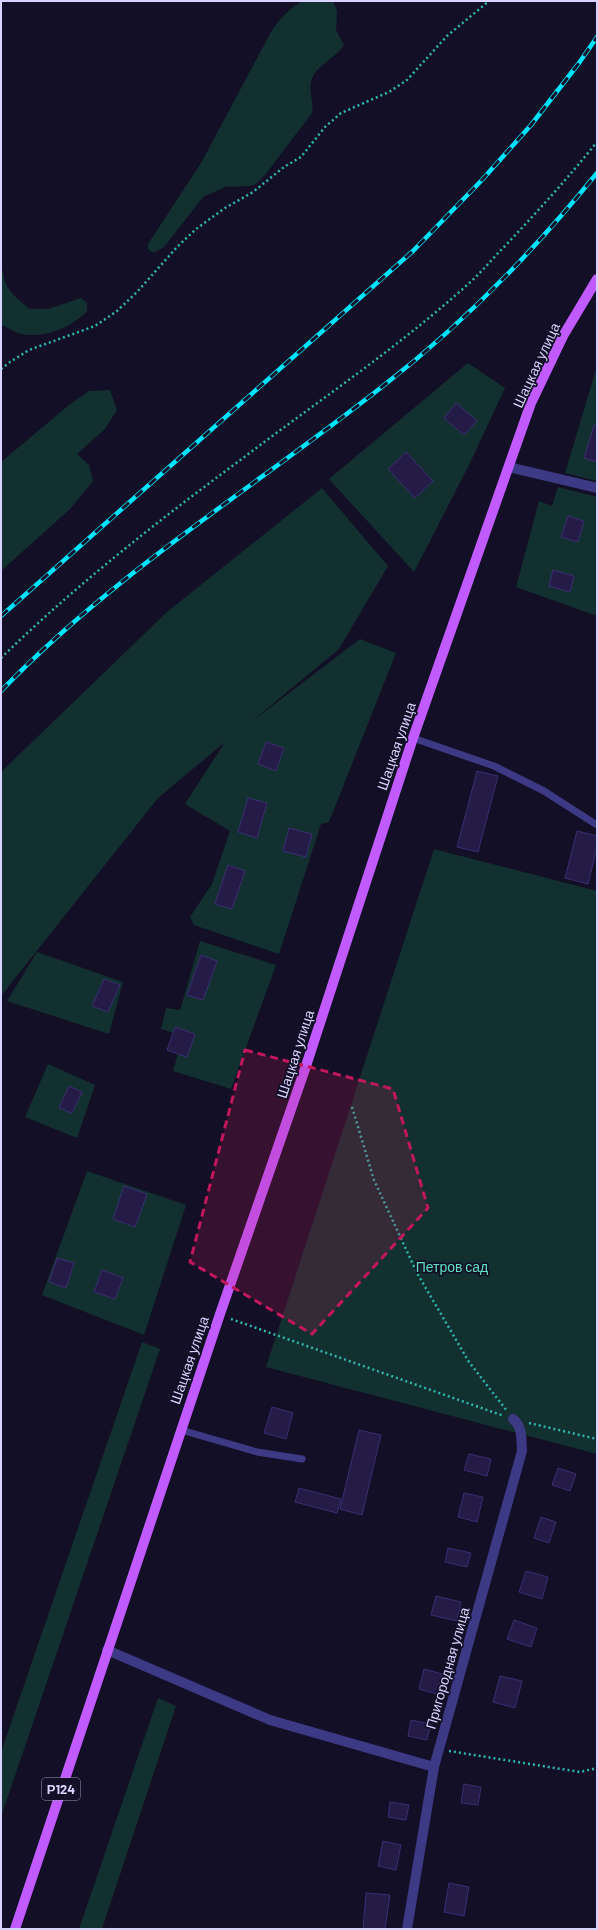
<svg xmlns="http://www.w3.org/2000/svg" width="598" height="1930" viewBox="0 0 598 1930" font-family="Barlow,sans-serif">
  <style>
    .green { fill: #12302f }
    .building { fill: #241b47; stroke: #3b2d73 }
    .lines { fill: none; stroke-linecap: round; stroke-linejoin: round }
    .path { stroke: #2fb8b0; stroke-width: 2.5; stroke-dasharray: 2 3; stroke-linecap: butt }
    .lane { stroke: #3d3a85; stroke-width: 7 }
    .street { stroke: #3d3a85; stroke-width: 10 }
    .primary { stroke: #c25bff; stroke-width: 10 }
    .rail-casing { stroke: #00e5ff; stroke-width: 4.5 }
    .rail { stroke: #130f26; stroke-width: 3; stroke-dasharray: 9; stroke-linecap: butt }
    .marked { fill: #c2185b; fill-opacity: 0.2; stroke: #c2185b; stroke-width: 3; stroke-dasharray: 8 5; stroke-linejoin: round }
    .labels { text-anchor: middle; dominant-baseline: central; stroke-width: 3.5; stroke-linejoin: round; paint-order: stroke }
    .shield { fill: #130f26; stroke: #9e99be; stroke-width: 1 }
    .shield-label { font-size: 13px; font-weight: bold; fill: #d9d4ff }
    .street-label { font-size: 14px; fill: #d9d4ff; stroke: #130f26 }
    .park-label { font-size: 14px; fill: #5fe0c0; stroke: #130f26 }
  </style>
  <rect width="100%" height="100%" fill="#130f26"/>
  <g class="green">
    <path d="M304,1h29l4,10 -1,19 8,15c-9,14 -29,20 -33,37 -2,10 3,21 1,31l-47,62 -9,9 -6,2 -25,1 -22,10 -39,50 -9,5h-4l-3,-3v-5l53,-81 70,-131c8,-13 19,-25 33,-31z"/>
    <path d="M1,255c2,31 6,36 29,54h18l33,-11 6,5v8c-15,17 -47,29 -69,22 -6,-2 -11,-6 -17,-8z"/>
    <polygon points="468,363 505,388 469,465 414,572 329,479"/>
    <polygon points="597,366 597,481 565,473"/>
    <polygon points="110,390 117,410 105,429 77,454 89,465 93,481 70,509 1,571 1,462 69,405 89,391"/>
    <polygon points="558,487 597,497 597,616 516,587 539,501 552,506"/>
    <polygon points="322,488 388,566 339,649 251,722 360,639 396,653 329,822 321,824 279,954 194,925 190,917 212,884 230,831 185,804 225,742 158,798 1,996 1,772 167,612"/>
    <polygon points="434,849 597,891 597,1454 266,1367"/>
    <polygon points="200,941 276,965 231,1089 173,1071 183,1036 161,1029 166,1008 180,1010"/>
    <polygon points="37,952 123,982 109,1034 7,1001"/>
    <polygon points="48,1064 95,1085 77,1138 25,1117"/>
    <polygon points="87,1171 186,1205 144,1335 42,1295"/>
    <polygon points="142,1342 160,1349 1,1817 1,1752"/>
    <polygon points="158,1698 176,1706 102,1929 79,1929"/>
  </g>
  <g class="building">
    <polygon points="456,403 477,421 464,435 444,418"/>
    <polygon points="594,425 597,425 597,462 584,458"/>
    <polygon points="406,452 433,481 415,498 388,469"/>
    <polygon points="568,516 584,521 578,542 561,537"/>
    <polygon points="553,570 574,576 570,592 549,586"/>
    <polygon points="266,742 284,748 276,771 258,764"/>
    <polygon points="477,771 498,776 478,852 457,847"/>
    <polygon points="248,798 267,803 257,838 238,832"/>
    <polygon points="289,828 312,834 306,857 283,851"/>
    <polygon points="577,831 597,836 597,847 588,884 565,878"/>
    <polygon points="228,865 245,871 232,909 215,904"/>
    <polygon points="201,955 217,961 203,1000 187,995"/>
    <polygon points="104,979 120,985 108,1012 92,1006"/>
    <polygon points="175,1027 195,1034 187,1057 167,1050"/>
    <polygon points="69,1086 82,1092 72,1113 59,1108"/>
    <polygon points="124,1186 147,1194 135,1227 113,1219"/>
    <polygon points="57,1258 74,1263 66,1288 49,1282"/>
    <polygon points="102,1270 123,1278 115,1299 94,1292"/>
    <polygon points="272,1407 293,1413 286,1439 264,1433"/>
    <polygon points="359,1430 381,1435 362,1515 340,1509"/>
    <polygon points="469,1454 491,1459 487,1476 464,1470"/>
    <polygon points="558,1468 576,1474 570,1491 552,1485"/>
    <polygon points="299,1488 341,1499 337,1513 295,1502"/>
    <polygon points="464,1493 483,1497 477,1522 458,1517"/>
    <polygon points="541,1517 556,1522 549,1543 534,1538"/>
    <polygon points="448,1548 471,1553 467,1567 445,1562"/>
    <polygon points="526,1571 548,1577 542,1599 519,1592"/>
    <polygon points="436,1596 461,1602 457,1621 431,1615"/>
    <polygon points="514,1620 537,1628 531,1647 507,1639"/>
    <polygon points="424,1669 442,1674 437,1694 419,1689"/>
    <polygon points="500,1676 522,1681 515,1708 493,1702"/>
    <polygon points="411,1720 431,1724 427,1740 408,1736"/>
    <polygon points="464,1784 481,1787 478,1805 461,1803"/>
    <polygon points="390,1802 409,1805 406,1820 388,1817"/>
    <polygon points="383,1841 401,1845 396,1870 378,1866"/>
    <polygon points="449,1883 469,1887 464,1916 444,1912"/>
    <polygon points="366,1893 390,1895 385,1929 363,1929"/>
  </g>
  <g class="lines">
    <g class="path">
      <polyline points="1,369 10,362 29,350 95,326 117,311 137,292 177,247 196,229 225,208 253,192 284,167 301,157 325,127 341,113 389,92 407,80 447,36 489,1"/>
      <path d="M1,658c75,-73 158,-138 242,-200 75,-57 153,-109 223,-172 14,-12 26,-27 39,-40 32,-34 63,-68 92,-104"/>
      <polyline points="352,1107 374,1180 417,1273 469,1362 507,1411"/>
      <polyline points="231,1319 504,1416"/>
      <polyline points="529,1423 597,1439"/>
      <polyline points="449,1751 580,1772 597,1768"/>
    </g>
    <g class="lane">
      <polyline points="413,738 494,766 544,791 597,825"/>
      <polyline points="181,1430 257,1452 302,1459"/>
    </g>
    <g class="street">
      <polyline points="509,467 597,488"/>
      <polyline points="107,1650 270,1720 434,1767"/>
      <path d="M407,1929l27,-162 88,-316c-1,-12 1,-24 -9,-32"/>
    </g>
    <polyline class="primary" points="15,1929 220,1314 305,1069 413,738 531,403 563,336 597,279"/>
    <g class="rail-casing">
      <g id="rail">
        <polyline points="1,616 413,251 481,181 531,125 579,63 597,37"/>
        <path d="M1,691c113,-118 254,-204 382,-305 80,-62 151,-135 214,-213"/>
      </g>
    </g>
    <use href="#rail" class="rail"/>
  </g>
  <path class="marked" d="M245,1050l148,39 35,119 -116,126 -122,-72z"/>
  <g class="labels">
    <rect class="shield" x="42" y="1778" width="38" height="22" rx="3"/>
    <g class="shield-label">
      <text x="61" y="1789">Р124</text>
    </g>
    <g class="street-label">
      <text transform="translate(536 365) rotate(-65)">Шацкая улица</text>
      <text transform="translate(396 746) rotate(-71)">Шацкая улица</text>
      <text transform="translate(295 1054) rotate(-72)">Шацкая улица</text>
      <text transform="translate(189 1360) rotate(-71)">Шацкая улица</text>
      <text transform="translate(447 1668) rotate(-74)">Пригородная улица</text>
    </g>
    <g class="park-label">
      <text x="452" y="1266">Петров сад</text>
    </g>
  </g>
  <rect width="598" height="1930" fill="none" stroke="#d9d4ff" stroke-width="4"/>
</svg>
